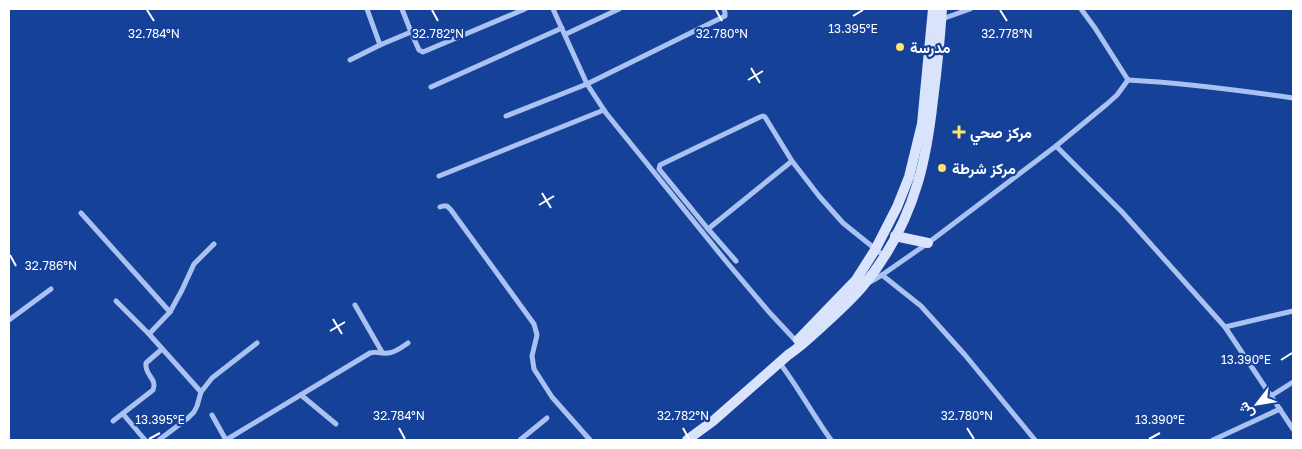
<svg xmlns="http://www.w3.org/2000/svg" width="1302" height="449" viewBox="0 0 1302 449" font-family="'Golos Text',Vazirmatn,sans-serif">
  <style>
    .lines { fill: none; stroke-linecap: round; stroke-linejoin: round }
    .street { stroke: #aac2f2; stroke-width: 5 }
    .secondary { stroke: #d9e4fc; stroke-width: 10 }
    .ticks { fill: none; stroke: #fff; stroke-width: 2 }
    .poi-dot { fill: #ffe56b; stroke: #164199; stroke-width: 2 }
    .labels { text-anchor: middle; dominant-baseline: central; stroke-width: 4.5; stroke-linejoin: round; paint-order: stroke }
    .poi-label { font-size: 15px; font-weight: bold; fill: #fff; stroke: #164199; text-anchor: start }
    .ticks-label { font-size: 12px; text-anchor: middle; fill: #fff; stroke: #164199; stroke-width: 4.5; stroke-linejoin: round; paint-order: stroke }
  </style>
  <rect width="100%" height="100%" fill="#164199"/>
  <g class="lines">
    <g class="street">
      <polyline points="367,9 380,45"/>
      <polyline points="402,9 411,32"/>
      <polyline points="553,9 587,84 606,113 725,260 769,312 797,342"/>
      <polyline points="1081,9 1095,28 1128,80"/>
      <polyline points="942,19 970,9"/>
      <polyline points="566,34 619,9"/>
      <polyline points="350,60 380,45 411,32 419,50 423,52 525,9"/>
      <path d="M1128,80c56,3 110,10 165,18"/>
      <polyline points="431,87 562,28"/>
      <polyline points="506,116 587,84 725,16 725,13 724,9"/>
      <polyline points="1056,146 1122,212 1225,327 1293,429"/>
      <polyline points="792,161 708,229 659,169 660,165 760,117 763,116 765,117 792,161 819,196 843,223 884,256"/>
      <polyline points="439,176 604,110"/>
      <polyline points="440,207 443,206 447,206 451,210 534,324 537,335 532,356 534,369 552,397 590,440"/>
      <polyline points="81,213 170,312"/>
      <polyline points="708,229 736,261"/>
      <polyline points="882,275 921,306 965,355 1035,440"/>
      <polyline points="870,282 882,275 928,243 1056,146 1107,104 1117,95 1128,80"/>
      <polyline points="116,301 149,334 201,392"/>
      <polyline points="355,305 382,352"/>
      <polyline points="9,320 51,289"/>
      <polyline points="1225,327 1293,311"/>
      <polyline points="149,334 170,312 182,290 194,264 214,244"/>
      <path d="M779,362c19,25 34,53 52,78"/>
      <polyline points="301,395 336,424"/>
      <polyline points="1271,396 1293,382"/>
      <polyline points="123,414 145,440"/>
      <polyline points="212,415 226,440"/>
      <path d="M113,421l40,-31c5,-11 -9,-15 -7,-27l16,-14"/>
      <polyline points="159,440 188,418 194,412 197,406 201,392 212,378 257,343"/>
      <path d="M226,440l144,-87c7,-2 11,1 18,0 7,0 14,-6 20,-10"/>
      <polyline points="520,440 547,418"/>
      <polyline points="1213,440 1280,409"/>
    </g>
    <g class="secondary">
      <polyline points="895,236 928,243"/>
      <polyline points="798,340 856,280 875,250 897,207 909,177 922,124 933,9"/>
      <path d="M687,440l26,-19 75,-66c15,-10 27,-22 40,-34 12,-11 25,-23 35,-35 25,-30 44,-67 55,-104 8,-27 12,-55 15,-82 4,-31 7,-61 9,-91"/>
    </g>
  </g>
  <path class="ticks" d="M147,10l7,11M432,10l6,11M716,10l6,11M1000,10l7,11M853,16l10,-6M751,68l9,15M748,80l15,-9M542,193l9,15M539,205l15,-9M10,255l6,11M333,319l9,15M330,331l15,-9M1281,360l11,-7M399,428l6,11M683,428l6,11M967,428l7,11M149,439l11,-6M1149,439l11,-6"/>
  <g class="poi-dot">
    <circle cx="900" cy="47" r="5"/>
    <path d="M956.5 124.5h5v5h5v5h-5v5h-5v-5h-5v-5h5z"/>
    <circle cx="942" cy="168" r="5"/>
  </g>
  <g class="labels">
    <g class="poi-label">
      <text x="910" y="47">مدرسة</text>
      <text x="970" y="132">مركز صحي</text>
      <text x="952" y="168">مركز شرطة</text>
    </g>
  </g>
  <g class="ticks-label">
    <text x="853" y="33">13.395°E</text>
    <text x="154" y="38">32.784°N</text>
    <text x="438" y="38">32.782°N</text>
    <text x="722" y="38">32.780°N</text>
    <text x="1007" y="38">32.778°N</text>
    <text x="51" y="270">32.786°N</text>
    <text x="1246" y="364">13.390°E</text>
    <text x="399" y="420">32.784°N</text>
    <text x="683" y="420">32.782°N</text>
    <text x="967" y="420">32.780°N</text>
    <text x="160" y="424">13.395°E</text>
    <text x="1160" y="424">13.390°E</text>
  </g>
  <rect width="1302" height="449" fill="none" stroke="#ffffff" stroke-width="20"/>
  <g transform="translate(1257 404) rotate(239)" stroke="#164199" stroke-width="4" paint-order="stroke">
  <path d="M0-4L9 19L0 12L-9 19Z" fill="#ffffff"/>
  <text y="-8" font-size="14" font-weight="bold" text-anchor="middle" fill="#ffffff">ش</text>
  </g>
</svg>
